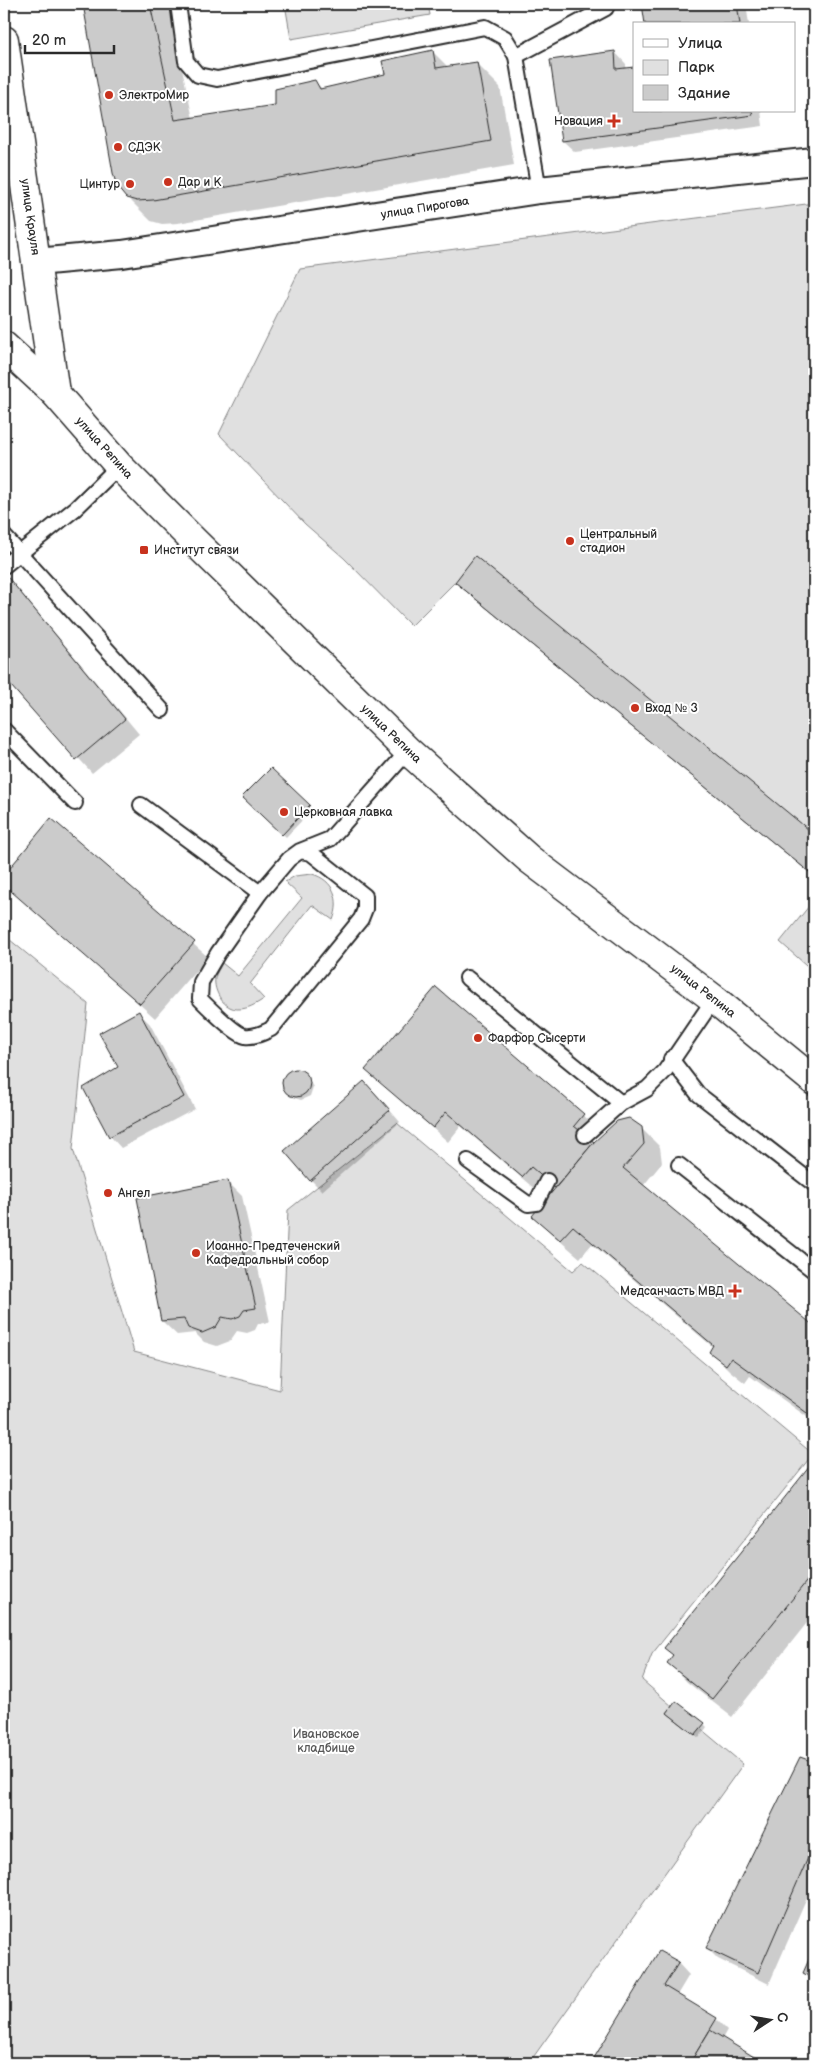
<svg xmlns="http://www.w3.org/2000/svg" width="818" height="2067" viewBox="0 0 818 2067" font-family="'Balsamiq Sans',sans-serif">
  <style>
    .green { fill: #e0e0e0; stroke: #868686 }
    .shadow { fill: #0003 }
    .building { fill: #cbcbcb; stroke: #2b2b2b }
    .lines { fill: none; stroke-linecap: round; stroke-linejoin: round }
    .lane-casing { stroke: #2b2b2b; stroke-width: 18 }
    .street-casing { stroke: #2b2b2b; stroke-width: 30 }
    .secondary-casing { stroke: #2b2b2b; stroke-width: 31 }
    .primary-casing { stroke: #2b2b2b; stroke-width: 31 }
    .lane { stroke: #fff; stroke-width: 14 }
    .street { stroke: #fff; stroke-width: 26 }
    .secondary { stroke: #fff; stroke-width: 28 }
    .primary { stroke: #fff; stroke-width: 28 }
    .poi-dot { fill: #c8321e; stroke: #fff; stroke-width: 2 }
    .labels { text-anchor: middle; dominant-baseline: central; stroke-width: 4; stroke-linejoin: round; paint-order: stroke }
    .poi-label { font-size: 12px; fill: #2b2b2b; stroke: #fff; text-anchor: start }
    .street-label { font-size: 12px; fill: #2b2b2b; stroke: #fff }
    .park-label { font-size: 12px; fill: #585858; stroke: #fff }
  </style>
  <rect width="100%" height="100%" fill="#fff"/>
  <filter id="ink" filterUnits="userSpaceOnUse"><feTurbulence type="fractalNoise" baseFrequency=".02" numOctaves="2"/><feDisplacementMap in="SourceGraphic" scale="10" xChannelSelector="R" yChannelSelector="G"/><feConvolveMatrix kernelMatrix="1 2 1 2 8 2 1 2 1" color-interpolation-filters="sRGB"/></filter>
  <g filter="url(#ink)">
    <g class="green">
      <polygon points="285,4 428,4 430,15 291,39"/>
      <polygon points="814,203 814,876 455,582 411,626 344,558 305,524 219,434 300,269"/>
      <path d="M312,874c22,6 29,26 21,46l-21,-15 -62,79 14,15c-8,5 -16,10 -25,10 -15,1 -26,-18 -24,-31 1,-5 5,-10 7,-15l16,13 64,-78 -17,-16 10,-6z"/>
      <polygon points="814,900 814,972 780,942"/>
      <polygon points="4,935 88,1004 73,1149 134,1352 280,1390 288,1210 397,1123 573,1271 583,1262 813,1454 652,1654 642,1680 672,1706 667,1713 695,1735 700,1728 743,1764 529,2063 4,2063"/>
    </g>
    <g class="shadow">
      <polygon points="84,4 168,4 193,119 277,106 314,81 322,89 386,75 433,52 449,68 476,63 500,87 514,165 178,223 162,224 151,221 127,197 114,172"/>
      <polygon points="643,4 746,4 749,24 646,24"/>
      <polygon points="615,52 626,64 626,69 634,68 634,111 761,111 763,126 575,152 563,141"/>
      <polygon points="6,577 20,591 139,734 92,773 4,676 4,579"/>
      <polygon points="271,769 312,810 286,837 244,797"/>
      <polygon points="51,820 208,957 155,1018 4,883 4,877"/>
      <polygon points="436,989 583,1115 598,1129 589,1139 594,1144 641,1128 660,1147 662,1163 643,1186 814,1328 814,1422 750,1376 745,1383 730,1371 711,1352 713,1347 592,1244 580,1258 553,1235 534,1216 556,1190 546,1181 537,1191 461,1126 448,1142 367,1070"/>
      <polygon points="139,1013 150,1024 195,1109 121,1148 110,1136 119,1067"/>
      <polygon points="295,1071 305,1074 313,1087 310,1096 301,1100 292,1097 283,1084 287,1075"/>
      <polygon points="375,1093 400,1122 322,1191 311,1180"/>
      <polygon points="228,1182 242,1196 270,1322 258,1324 255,1330 247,1333 237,1331 230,1341 217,1346 204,1342 195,1333 177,1335 162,1321"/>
      <polygon points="814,1463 814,1614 732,1717 687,1682 669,1663 674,1656 665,1647"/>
      <polygon points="672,1716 704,1724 707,1727 699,1738"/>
      <polygon points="800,1759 814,1763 814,1881 769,1984 718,1959 707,1948"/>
      <polygon points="814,1951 814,1983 804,1973"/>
      <polygon points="659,1953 678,1963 689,1975 677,1995 716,2019 727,2030 722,2039 761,2063 593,2063"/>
    </g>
    <g class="building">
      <polygon points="83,4 150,4 175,120 275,105 275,89 315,80 320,89 385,74 382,61 433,50 436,68 477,62 491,141 153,200 137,201 126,198 117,187 113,173"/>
      <polygon points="642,4 737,4 740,24 645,24"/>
      <polygon points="615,51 616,69 634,67 634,111 752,111 753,115 562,141 550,60"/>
      <polygon points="475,556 814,834 814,876 455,582"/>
      <polygon points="6,575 125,719 76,760 4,678 4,577"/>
      <polygon points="271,768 310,805 282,835 242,797"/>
      <polygon points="51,818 195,942 140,1004 4,885 4,875"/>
      <polygon points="436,987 584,1114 574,1126 594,1142 555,1188 531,1167 522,1177 446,1112 433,1128 365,1070"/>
      <polygon points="139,1011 184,1097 109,1137 83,1088 118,1067 99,1033"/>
      <circle cx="296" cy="1083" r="14"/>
      <polygon points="364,1081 390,1110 310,1181 284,1151"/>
      <polygon points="629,1118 642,1127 644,1144 623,1168 814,1326 814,1418 731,1358 726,1365 709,1352 713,1345 573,1226 560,1240 532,1216 594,1142 617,1121"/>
      <polygon points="228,1180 256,1308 244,1310 240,1316 232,1319 222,1317 216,1327 202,1333 188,1328 184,1319 161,1321 137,1198"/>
      <polygon points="814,1461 814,1572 712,1699 667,1663 673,1655 664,1648"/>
      <polygon points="676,1701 705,1723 695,1735 667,1713"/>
      <polygon points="800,1757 814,1762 814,1844 758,1973 706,1948"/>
      <polygon points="814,1948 814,1979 803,1973"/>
      <polygon points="659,1951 679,1962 664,1986 717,2018 690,2063 591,2063"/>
      <polygon points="814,1994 814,2012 807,2008"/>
      <polygon points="710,2030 759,2060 757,2063 690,2063"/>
    </g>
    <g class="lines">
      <g class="lane-casing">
        <g id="lane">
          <polyline points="178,4 186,61 198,75 217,79 485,27 505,38 516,56 606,8"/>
          <polyline points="516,56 539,190"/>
          <polyline points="4,536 162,710"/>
          <polyline points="4,566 76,508 119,466"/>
          <polyline points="4,730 75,803"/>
          <polyline points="141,805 260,893"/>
          <path d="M300,851l11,2 54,43v13l-4,10 -90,110c-8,4 -16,8 -26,7 -10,-2 -37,-29 -45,-37l1,-17 17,-29 42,-60 29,-34 11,-8 30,-12 78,-88"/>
          <polyline points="467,978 621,1103 647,1089 665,1071 714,999"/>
          <polyline points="671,1059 698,1094 814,1184"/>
          <polyline points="585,1135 621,1103"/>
          <polyline points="468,1161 528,1204 536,1203 547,1181"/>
          <polyline points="679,1165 814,1271"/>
        </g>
      </g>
      <g class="street-casing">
        <polyline id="street" points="37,262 122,254 539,190 814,161"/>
      </g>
      <g class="secondary-casing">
        <polyline id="secondary" points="4,40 55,393"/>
      </g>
      <g class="primary-casing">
        <polyline id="primary" points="4,346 55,393 119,466 195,542 408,751 529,859 714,999 814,1081"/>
      </g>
      <use href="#lane" class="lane"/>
      <use href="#street" class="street"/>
      <use href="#secondary" class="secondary"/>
      <use href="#primary" class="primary"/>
    </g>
  </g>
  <g class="poi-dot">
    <circle cx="109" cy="95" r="5"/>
    <path d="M611.5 113.5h5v5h5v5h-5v5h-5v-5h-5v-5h5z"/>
    <circle cx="118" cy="147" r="5"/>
    <circle cx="168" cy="182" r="5"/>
    <circle cx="130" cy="184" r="5"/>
    <circle cx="570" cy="541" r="5"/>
    <rect x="139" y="545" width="10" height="10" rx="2.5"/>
    <circle cx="635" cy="708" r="5"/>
    <circle cx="284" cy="812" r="5"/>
    <circle cx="478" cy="1038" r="5"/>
    <circle cx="108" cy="1193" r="5"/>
    <circle cx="196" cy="1253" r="5"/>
    <path d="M732.5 1283.5h5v5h5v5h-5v5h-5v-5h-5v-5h5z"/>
  </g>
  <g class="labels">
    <g class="poi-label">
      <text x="119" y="95">ЭлектроМир</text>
      <text x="603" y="121" text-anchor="end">Новация</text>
      <text x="128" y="147">СДЭК</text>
      <text x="178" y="182">Дар и К</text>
      <text x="120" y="184" text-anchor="end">Цинтур</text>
      <text x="580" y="534">Центральный<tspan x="580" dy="14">стадион</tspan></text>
      <text x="154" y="550">Институт связи</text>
      <text x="645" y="708">Вход № 3</text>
      <text x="294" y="812">Церковная лавка</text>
      <text x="488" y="1038">Фарфор Сысерти</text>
      <text x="118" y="1193">Ангел</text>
      <text x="206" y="1246">Иоанно-Предтеченский<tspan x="206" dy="14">Кафедральный собор</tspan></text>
      <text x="724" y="1291" text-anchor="end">Медсанчасть МВД</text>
    </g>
    <g class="street-label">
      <text transform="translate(425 208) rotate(-9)">улица Пирогова</text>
      <text transform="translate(30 217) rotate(82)">улица Крауля</text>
      <text transform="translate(104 448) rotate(48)">улица Репина</text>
      <text transform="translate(391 734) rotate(44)">улица Репина</text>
      <text transform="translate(703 991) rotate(38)">улица Репина</text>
    </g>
    <g class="park-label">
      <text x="326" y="1734">Ивановское<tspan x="326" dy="14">кладбище</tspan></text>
    </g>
  </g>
  <rect width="818" height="2067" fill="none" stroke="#fff" stroke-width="20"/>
  <rect x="10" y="10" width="798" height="2047" fill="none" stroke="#2b2b2b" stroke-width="2" filter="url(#ink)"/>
  <rect x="633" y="22" width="162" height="90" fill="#ffffff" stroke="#aaaaaa"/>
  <rect x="643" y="39" width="25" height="8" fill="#ffffff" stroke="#aaaaaa"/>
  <text x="678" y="48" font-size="15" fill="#2b2b2b">Улица</text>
  <rect x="643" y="60" width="25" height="15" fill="#e0e0e0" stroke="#aaaaaa"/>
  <text x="678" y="72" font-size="15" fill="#2b2b2b">Парк</text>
  <rect x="643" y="85" width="25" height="15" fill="#cbcbcb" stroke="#aaaaaa"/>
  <text x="678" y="98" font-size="15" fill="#2b2b2b">Здание</text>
  <g transform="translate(770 2020) rotate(78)" stroke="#ffffff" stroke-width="4" paint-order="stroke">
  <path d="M0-4L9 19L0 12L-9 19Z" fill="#2b2b2b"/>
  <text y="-8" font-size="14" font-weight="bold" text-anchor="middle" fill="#2b2b2b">С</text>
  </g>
  <path d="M25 45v8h89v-8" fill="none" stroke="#2b2b2b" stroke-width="2.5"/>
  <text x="32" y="45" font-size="15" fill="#2b2b2b" stroke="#ffffff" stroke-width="4" paint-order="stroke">20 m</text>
</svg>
